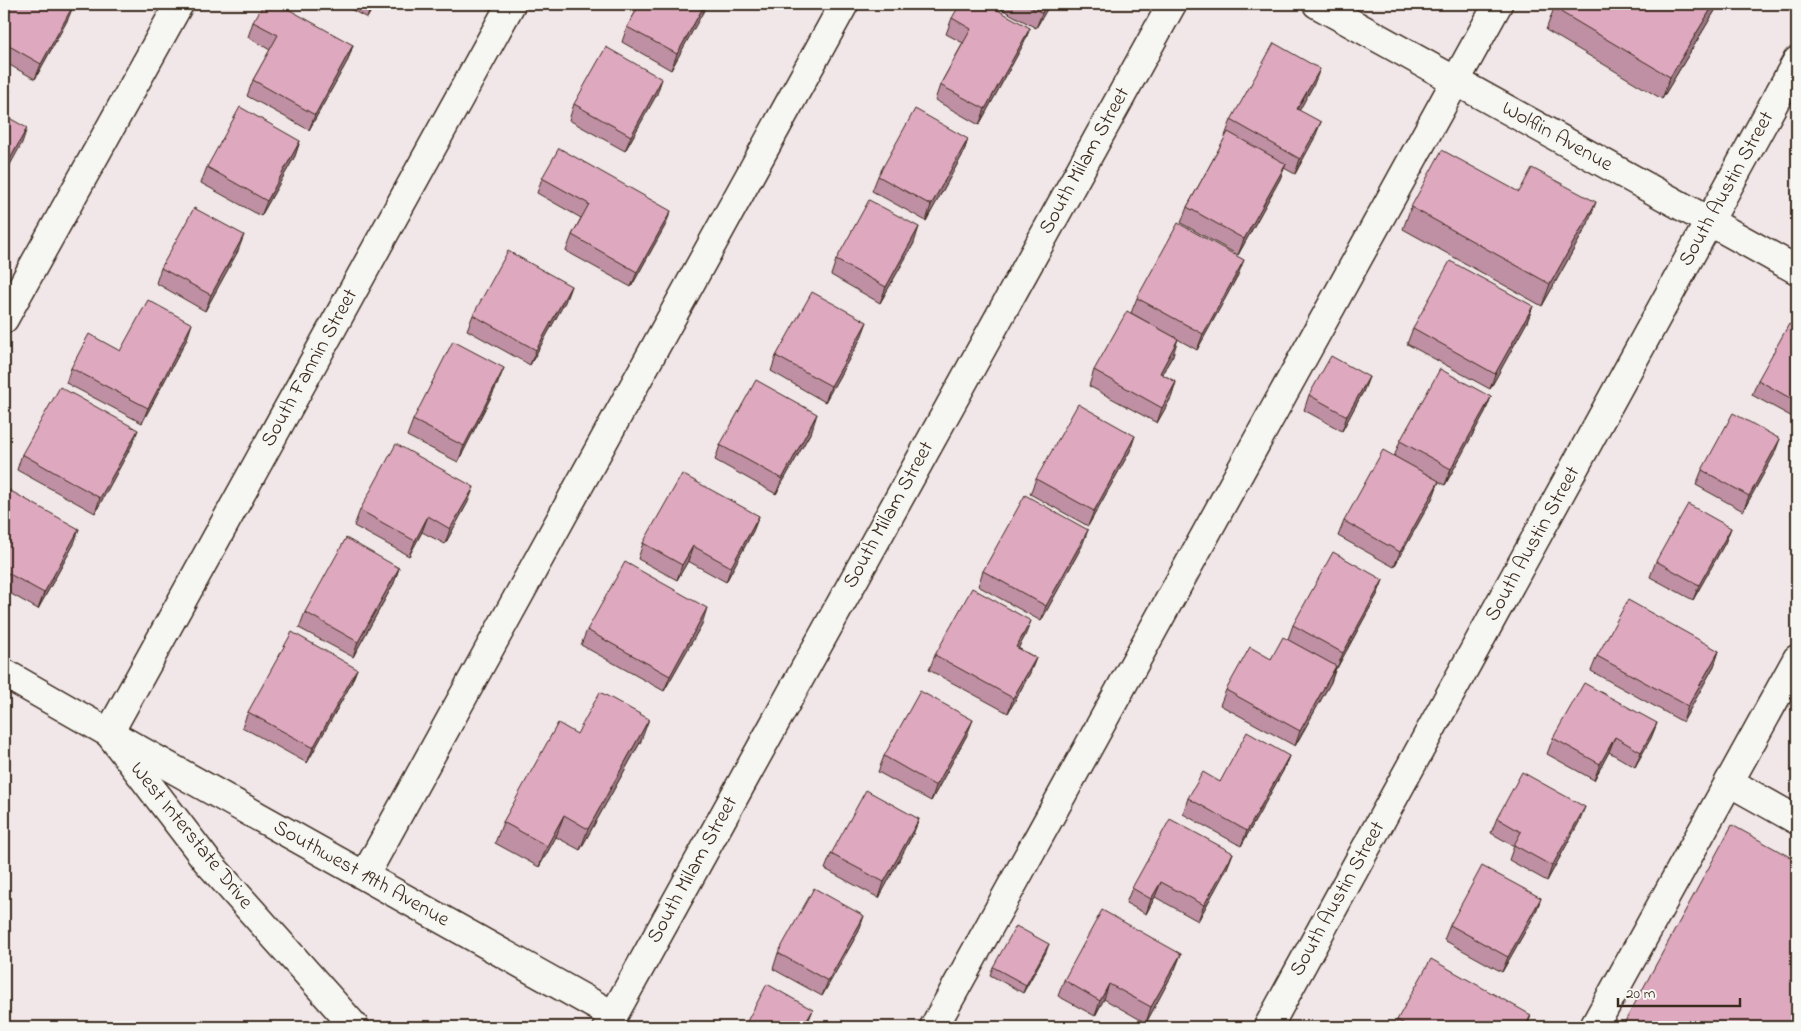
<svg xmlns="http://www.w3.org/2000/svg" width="1801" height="1031" viewBox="0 0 1801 1031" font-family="'Indie Flower',sans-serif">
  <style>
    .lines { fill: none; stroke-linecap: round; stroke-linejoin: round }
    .minor-casing { stroke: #3b2a1e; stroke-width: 31 }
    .major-casing { stroke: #3b2a1e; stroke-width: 31 }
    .minor { stroke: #f6f6f2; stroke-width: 28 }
    .major { stroke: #f6f6f2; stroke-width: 28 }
    .wall { fill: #bf90a3; stroke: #3b2a1e }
    .shaded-wall { fill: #9b7685; stroke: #3b2a1e }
    .building { fill: #dea8be; stroke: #3b2a1e }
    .labels { text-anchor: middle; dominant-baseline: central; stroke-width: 4.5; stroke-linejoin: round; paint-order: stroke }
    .street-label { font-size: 21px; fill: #3b2a1e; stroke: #f6f6f2 }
  </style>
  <rect width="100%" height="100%" fill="#f1e6e8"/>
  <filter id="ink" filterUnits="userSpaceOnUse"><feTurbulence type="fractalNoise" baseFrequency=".02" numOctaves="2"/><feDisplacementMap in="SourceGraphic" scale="10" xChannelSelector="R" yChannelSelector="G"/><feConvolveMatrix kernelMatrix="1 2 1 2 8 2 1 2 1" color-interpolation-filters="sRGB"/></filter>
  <g filter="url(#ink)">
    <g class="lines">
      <g class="minor-casing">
        <g id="minor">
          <polyline points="511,4 109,733 613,1015"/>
          <polyline points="4,319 179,4"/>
          <polyline points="1729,782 1797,820"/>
          <polyline points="365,875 844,4"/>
          <polyline points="607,1027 1172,4"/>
          <polyline points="934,1027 1498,4"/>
          <polyline points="1268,1027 1797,61"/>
          <polyline points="1594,1027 1797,659"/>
        </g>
      </g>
      <g class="major-casing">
        <g id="major">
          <polyline points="1317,4 1797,270"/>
          <polyline points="4,673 109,733 207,861 355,1027"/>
        </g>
      </g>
      <use href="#minor" class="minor"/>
      <use href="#major" class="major"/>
    </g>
    <g class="wall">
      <polygon points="4,4 68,19 35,79 4,62"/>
      <polygon points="341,4 375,4 367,18"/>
      <polygon points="640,4 707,4 671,70 622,42 627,27"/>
      <polygon points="992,4 1050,4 1036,28"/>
      <polygon points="1556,4 1719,4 1662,99 1546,30 1554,8"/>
      <polygon points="952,18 1030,28 1024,43 979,125 935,100 940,85 963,43 946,34"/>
      <polygon points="253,22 353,45 348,60 309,130 247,96 253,80 270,50 248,37"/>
      <polygon points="1314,84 1299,110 1315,137 1295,174 1284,168 1280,179 1238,255 1181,223 1187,207 1226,136 1225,136 1231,120"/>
      <polygon points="657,94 625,151 569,120 574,104"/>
      <polygon points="968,139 963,154 926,221 872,191 878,176"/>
      <polygon points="300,141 295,156 261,216 201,183 207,167"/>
      <polygon points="542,178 665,226 631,287 566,251 572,235 581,218 537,193"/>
      <polygon points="1411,207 1588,224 1542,306 1403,229"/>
      <polygon points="914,243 880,303 831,275 836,260"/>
      <polygon points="238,251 205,311 156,283 161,268"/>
      <polygon points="1238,275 1197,350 1131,313 1137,298"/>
      <polygon points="571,286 565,302 530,365 467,330 473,315"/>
      <polygon points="1533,306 1527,322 1490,389 1407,344 1413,328"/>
      <polygon points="1797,329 1797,416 1796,419 1752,395 1758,380"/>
      <polygon points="861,338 825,402 771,371 776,356"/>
      <polygon points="187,339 142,423 66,383 71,368 120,351"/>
      <polygon points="1173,355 1162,374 1176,382 1171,398 1157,423 1089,386 1094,370"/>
      <polygon points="1369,377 1363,392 1342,431 1304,410 1309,395"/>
      <polygon points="498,383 458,462 407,436 413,420"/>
      <polygon points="1491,397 1485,412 1445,485 1394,457 1400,441"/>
      <polygon points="812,430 776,494 715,460 720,445"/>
      <polygon points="132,445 95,513 17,470 22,454"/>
      <polygon points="1130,451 1088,526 1030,494 1036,479"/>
      <polygon points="1774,455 1743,511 1696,485 1702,470"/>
      <polygon points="1439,481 1433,497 1394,567 1338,536 1344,521"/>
      <polygon points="4,500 74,544 38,609 4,590"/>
      <polygon points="468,502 445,544 422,532 409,556 354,526 360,510"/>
      <polygon points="759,516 753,531 726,582 688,561 677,580 638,559 643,543"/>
      <polygon points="1731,528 1725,543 1693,600 1650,577 1656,561"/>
      <polygon points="1082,546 1041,621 978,586 983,571"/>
      <polygon points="399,568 394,583 353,657 299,628 305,612"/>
      <polygon points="1383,580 1377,595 1337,668 1336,668 1331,682 1295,746 1220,705 1226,690 1271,659 1288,639 1293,625"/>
      <polygon points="702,624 664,691 581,645 587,630"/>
      <polygon points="1025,636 1018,648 1036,658 1030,673 1008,713 929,670 935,655"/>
      <polygon points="1719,651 1714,666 1683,722 1591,671 1597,656"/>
      <polygon points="357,669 351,684 307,763 242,727 248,712"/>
      <polygon points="1657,723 1651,738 1635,767 1609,752 1594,780 1547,754 1553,738"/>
      <polygon points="577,734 641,741 580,850 556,837 539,867 495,843 503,822"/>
      <polygon points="967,735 931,801 878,772 884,756"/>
      <polygon points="1289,756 1283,771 1241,846 1183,814 1188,798 1220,782"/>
      <polygon points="1497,818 1579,822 1547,881 1509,860 1514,846 1491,833"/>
      <polygon points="919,819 913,834 879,898 825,869 831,854"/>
      <polygon points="1233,853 1227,868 1198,921 1155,897 1146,914 1126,903 1132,888"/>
      <polygon points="1541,898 1535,914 1502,972 1444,940 1450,925"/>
      <polygon points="859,931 822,996 773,969 778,953"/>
      <polygon points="1046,952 1023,993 990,975 993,967"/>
      <polygon points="1181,954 1175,969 1146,1023 1104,999 1095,1016 1058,996 1064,980"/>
      <polygon points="1531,1015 1527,1027 1394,1027 1397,1020"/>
    </g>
    <g class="shaded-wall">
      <polygon points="74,4 68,19 35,79 41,64"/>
      <polygon points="372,4 375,4 367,18"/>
      <polygon points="705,4 707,4 706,7 671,70 677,54"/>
      <polygon points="1047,4 1050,4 1036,28 1042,13"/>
      <polygon points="1714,4 1719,4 1662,99 1670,77"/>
      <polygon points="1030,28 1024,43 979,125 985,109"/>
      <polygon points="353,45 348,60 309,130 315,115"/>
      <polygon points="1320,69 1314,84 1292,124 1297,109"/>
      <polygon points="662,79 657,94 625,151 631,136"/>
      <polygon points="11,90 5,105 4,108 4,103"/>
      <polygon points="1321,122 1315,137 1295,174 1300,159"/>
      <polygon points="27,128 22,143 4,176 4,170"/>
      <polygon points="968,139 963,154 926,221 931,205"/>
      <polygon points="300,141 295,156 261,216 267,201"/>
      <polygon points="1286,164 1280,179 1238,255 1244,239"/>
      <polygon points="1596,202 1588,224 1542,306 1550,284"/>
      <polygon points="671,211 665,226 631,287 637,272"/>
      <polygon points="919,227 914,243 880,303 886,287"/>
      <polygon points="244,235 238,251 205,311 211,295"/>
      <polygon points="1244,260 1238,275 1197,350 1203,334"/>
      <polygon points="571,286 565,302 530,365 536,350"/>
      <polygon points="1533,306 1527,322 1490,389 1495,374"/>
      <polygon points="867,322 861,338 825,402 831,386"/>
      <polygon points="192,324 187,339 142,423 148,408"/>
      <polygon points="1178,339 1173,355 1154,388 1160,373"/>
      <polygon points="504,368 498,383 458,462 464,446"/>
      <polygon points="1369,377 1363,392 1342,431 1347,416"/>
      <polygon points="1176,382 1171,398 1157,423 1162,408"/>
      <polygon points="1491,397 1485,412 1445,485 1451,469"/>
      <polygon points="817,414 812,430 776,494 782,479"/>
      <polygon points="138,430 132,445 95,513 100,498"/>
      <polygon points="1135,436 1130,451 1088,526 1094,511"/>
      <polygon points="1780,439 1774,455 1743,511 1749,496"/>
      <polygon points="1439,481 1433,497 1394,567 1400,552"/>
      <polygon points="474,487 468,502 445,544 450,529"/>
      <polygon points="428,516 422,532 409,556 415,541"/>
      <polygon points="759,516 753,531 726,582 731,567"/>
      <polygon points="1731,528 1725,543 1693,600 1699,585"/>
      <polygon points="79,529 74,544 38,609 44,593"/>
      <polygon points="1088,530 1082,546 1041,621 1046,606"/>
      <polygon points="693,546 688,561 677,580 682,565"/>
      <polygon points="399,568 394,583 353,657 358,642"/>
      <polygon points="1383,580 1377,595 1337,668 1343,653"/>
      <polygon points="707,608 702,624 664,691 670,676"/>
      <polygon points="1031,621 1025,636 1011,662 1016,647"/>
      <polygon points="1719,651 1714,666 1683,722 1688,706"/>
      <polygon points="1036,658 1030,673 1008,713 1013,698"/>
      <polygon points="1336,666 1331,682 1295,746 1300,731"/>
      <polygon points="357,669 351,684 307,763 313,748"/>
      <polygon points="649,719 641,741 580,850 588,829"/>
      <polygon points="973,720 967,735 931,801 936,786"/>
      <polygon points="1657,723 1651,738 1635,767 1641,752"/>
      <polygon points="1615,737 1609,752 1594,780 1600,764"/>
      <polygon points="1289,756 1283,771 1241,846 1247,831"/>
      <polygon points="1585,807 1579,822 1547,881 1552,866"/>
      <polygon points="564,815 556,837 539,867 547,846"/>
      <polygon points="919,819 913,834 879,898 884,882"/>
      <polygon points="1233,853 1227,868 1198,921 1204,905"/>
      <polygon points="1161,882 1155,897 1146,914 1151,899"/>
      <polygon points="1541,898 1535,914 1502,972 1508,957"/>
      <polygon points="864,916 859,931 822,996 828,981"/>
      <polygon points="1049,944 1046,952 1023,993 1026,985"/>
      <polygon points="1181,954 1175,969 1146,1023 1151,1007"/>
      <polygon points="1109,984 1104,999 1095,1016 1100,1001"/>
      <polygon points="813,1010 806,1027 803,1027"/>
      <polygon points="1531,1015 1527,1027 1525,1027"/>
    </g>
    <g class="building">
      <polygon points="4,4 74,4 41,64 4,43"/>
      <polygon points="264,4 279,4 353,45 315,115 253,80 278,35 253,22"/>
      <polygon points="640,4 705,4 677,54 627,27"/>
      <polygon points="960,4 987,4 1030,28 985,109 940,85 971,29 952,18"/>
      <polygon points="1025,4 1047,4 1042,13"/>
      <polygon points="1556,4 1714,4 1670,77 1554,8"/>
      <polygon points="1274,43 1320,69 1297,109 1321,122 1300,159 1231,120"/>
      <polygon points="606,47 662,79 631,136 574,104"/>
      <polygon points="4,86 11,90 4,103"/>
      <polygon points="240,107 300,141 267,201 207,167"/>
      <polygon points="915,109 968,139 931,205 878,176"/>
      <polygon points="4,115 27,128 4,170"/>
      <polygon points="1228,132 1286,164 1244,239 1187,207"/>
      <polygon points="559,148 671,211 637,272 572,235 589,204 542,178"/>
      <polygon points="1442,150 1519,192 1532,168 1596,202 1550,284 1411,207"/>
      <polygon points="869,200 919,227 886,287 836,260"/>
      <polygon points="194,208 244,235 211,295 161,268"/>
      <polygon points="1178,223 1244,260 1203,334 1137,298"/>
      <polygon points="508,251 571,286 536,350 473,315"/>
      <polygon points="1450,261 1533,306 1495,374 1413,328"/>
      <polygon points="812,292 867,322 831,386 776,356"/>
      <polygon points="148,300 192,324 148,408 71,368 89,334 120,351"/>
      <polygon points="1127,311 1178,339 1160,373 1176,382 1162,408 1094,370"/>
      <polygon points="1789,324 1797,329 1797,402 1758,380"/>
      <polygon points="453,341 504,368 464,446 413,420"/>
      <polygon points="1331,356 1369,377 1347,416 1309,395"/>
      <polygon points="1440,369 1491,397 1451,469 1400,441"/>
      <polygon points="756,380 817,414 782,479 720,445"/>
      <polygon points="60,387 138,430 100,498 22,454"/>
      <polygon points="1078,404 1135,436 1094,511 1036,479"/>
      <polygon points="1733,413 1780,439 1749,496 1702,470"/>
      <polygon points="396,444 474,487 450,529 428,516 415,541 360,510"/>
      <polygon points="1383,450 1439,481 1400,552 1344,521"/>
      <polygon points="682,474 759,516 731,567 693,546 682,565 643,543"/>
      <polygon points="9,490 79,529 44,593 4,571 4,500"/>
      <polygon points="1025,495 1088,530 1046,606 983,571"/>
      <polygon points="1688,504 1731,528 1699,585 1656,561"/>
      <polygon points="346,538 399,568 358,642 305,612"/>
      <polygon points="1333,552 1383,580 1343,653 1293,625"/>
      <polygon points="625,562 707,608 670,676 587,630"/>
      <polygon points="972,588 1031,621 1016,647 1036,658 1013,698 935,655"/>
      <polygon points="1628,600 1719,651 1688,706 1597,656"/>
      <polygon points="292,632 357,669 313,748 248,712"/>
      <polygon points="1283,637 1336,666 1300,731 1226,690 1250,647 1271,659"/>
      <polygon points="1584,683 1657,723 1641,752 1615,737 1600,764 1553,738"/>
      <polygon points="920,691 973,720 936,786 884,756"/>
      <polygon points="600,692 649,719 588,829 564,815 547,846 503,822 558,723 577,734"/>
      <polygon points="1247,732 1289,756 1247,831 1188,798 1203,772 1220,782"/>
      <polygon points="1522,772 1585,807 1552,866 1514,845 1521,832 1497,818"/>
      <polygon points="866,790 919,819 884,882 831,854"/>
      <polygon points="1170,819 1233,853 1204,905 1161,882 1151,899 1132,888"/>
      <polygon points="1732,825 1797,861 1797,1027 1622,1027"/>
      <polygon points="1482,866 1541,898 1508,957 1450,925"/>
      <polygon points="814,888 864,916 828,981 778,953"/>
      <polygon points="1102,910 1181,954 1151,1007 1109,984 1100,1001 1064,980"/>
      <polygon points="1016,926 1049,944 1026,985 993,967"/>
      <polygon points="1431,959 1531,1015 1525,1027 1410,1027 1397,1020"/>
      <polygon points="767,984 813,1010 803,1027 744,1027"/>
    </g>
  </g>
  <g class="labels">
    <g class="street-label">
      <text transform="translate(1557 137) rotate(29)">Wolflin Avenue</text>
      <text transform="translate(1085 161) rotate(-61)">South Milam Street</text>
      <text transform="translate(1727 189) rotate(-61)">South Austin Street</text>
      <text transform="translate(310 368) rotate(-61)">South Fannin Street</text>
      <text transform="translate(889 515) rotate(-61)">South Milam Street</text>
      <text transform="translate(1533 544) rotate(-61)">South Austin Street</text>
      <text transform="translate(191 836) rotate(51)">West Interstate Drive</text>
      <text transform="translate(693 870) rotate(-61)">South Milam Street</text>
      <text transform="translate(361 874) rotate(29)">Southwest 19th Avenue</text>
      <text transform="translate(1338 899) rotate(-61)">South Austin Street</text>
    </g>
  </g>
  <rect width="1801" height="1031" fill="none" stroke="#f6f6f2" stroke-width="20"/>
  <rect x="10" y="10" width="1781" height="1011" fill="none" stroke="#3b2a1e" stroke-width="2" filter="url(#ink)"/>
  <path d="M1618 998v8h122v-8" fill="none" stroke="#3b2a1e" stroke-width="2.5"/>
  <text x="1626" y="998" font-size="15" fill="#3b2a1e" stroke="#f6f6f2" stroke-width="4" paint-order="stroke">20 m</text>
</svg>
